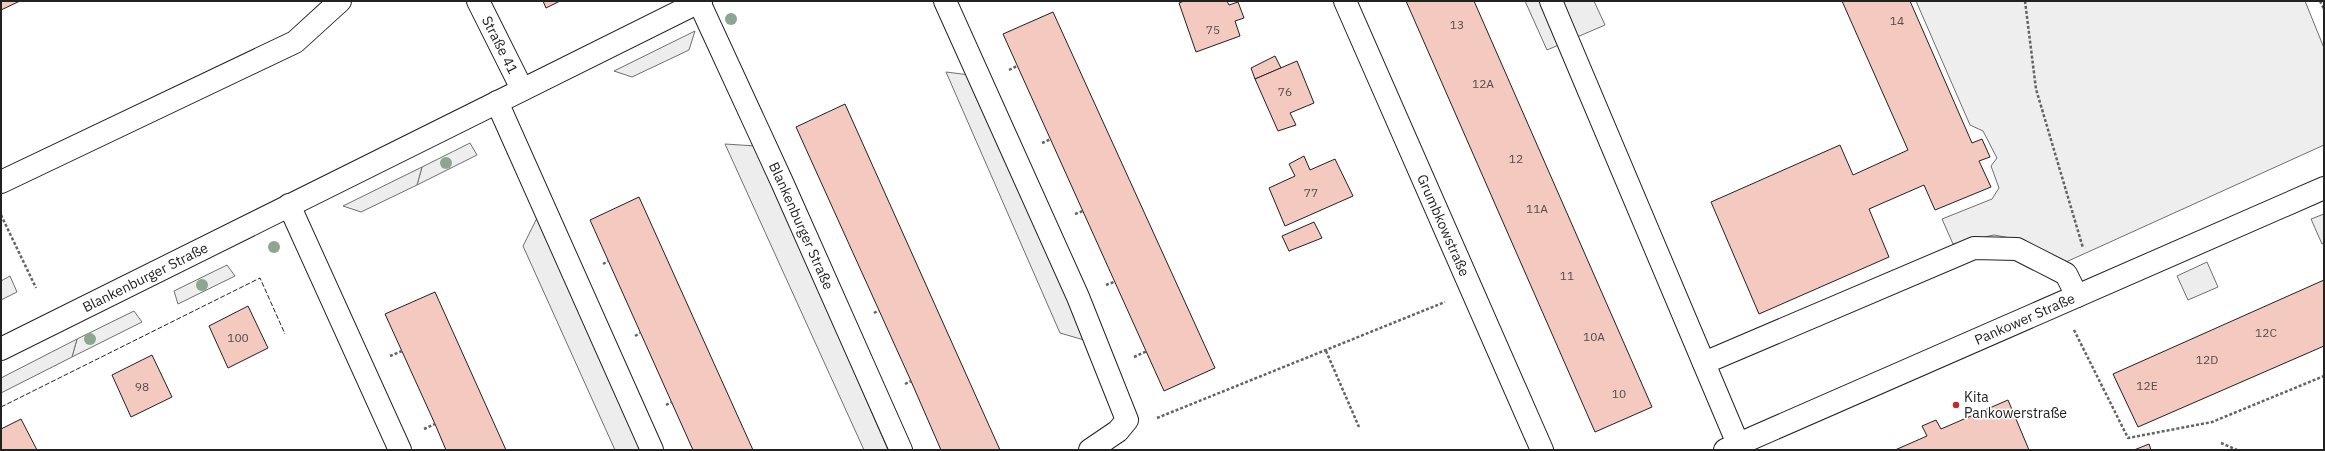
<svg xmlns="http://www.w3.org/2000/svg" width="2325" height="451" viewBox="0 0 2325 451" font-family="'IBM Plex Sans',sans-serif">
  <style>
    .grass { fill: #eee; stroke: #6f6f6f }
    .parking { fill: #ededed; stroke: #6f6f6f }
    .building { fill: #f3c9c0; stroke: #222 }
    .lines { fill: none; stroke-linecap: round; stroke-linejoin: round }
    .minor-casing { stroke: #222; stroke-width: 24 }
    .major-casing { stroke: #222; stroke-width: 24 }
    .path { stroke: #646464; stroke-width: 2.5; stroke-dasharray: 3 2; stroke-linecap: butt }
    .minor { stroke: #fff; stroke-width: 22 }
    .major { stroke: #fff; stroke-width: 22 }
    .fence { stroke: #222; stroke-width: 1; stroke-dasharray: 5 2; stroke-linecap: butt }
    .tree { fill: #8da692 }
    .poi-dot { fill: #c62828; stroke: #fff; stroke-width: 1.5 }
    .labels { text-anchor: middle; dominant-baseline: central; stroke-width: 3; stroke-linejoin: round; paint-order: stroke }
    .number-label { font-size: 12px; fill: #564c4a }
    .street-label { font-size: 14px; fill: #222; stroke: #fff }
    .poi-label { font-size: 14px; fill: #222; stroke: #fff; text-anchor: start }
  </style>
  <rect width="100%" height="100%" fill="#fff"/>
  <g class="grass">
    <polygon points="1916,1 2305,1 2324,48 2324,145 2066,262 2021,240 1994,235 1953,244 1942,219 1992,199 1999,188 1991,166 1997,158 1983,131 1970,125"/>
    <polygon points="470,143 477,155 417,185 422,167"/>
    <polygon points="227,265 235,276 178,304 174,291"/>
    <polygon points="10,276 17,292 1,300 1,281"/>
    <polygon points="134,311 142,322 72,357 77,339"/>
  </g>
  <g class="parking">
    <polygon points="1525,1 1594,1 1605,25 1547,50"/>
    <polygon points="695,31 689,50 632,77 614,71"/>
    <polygon points="946,72 970,75 1091,342 1060,333"/>
    <polygon points="725,144 756,146 888,450 864,450"/>
    <polygon points="422,167 417,185 361,212 343,206"/>
    <polygon points="539,214 644,450 615,450 523,246"/>
    <polygon points="2324,214 2324,243 2322,244 2311,219"/>
    <polygon points="2207,262 2218,287 2188,300 2177,276"/>
    <polygon points="77,339 72,357 1,393 1,378"/>
  </g>
  <g class="building">
    <polygon points="1,1 20,1 1,10"/>
    <polygon points="543,1 560,1 546,8"/>
    <polygon points="1184,1 1227,1 1229,5 1238,2 1244,18 1235,21 1240,36 1196,52 1179,3"/>
    <polygon points="1406,1 1474,1 1652,407 1595,432"/>
    <polygon points="1842,1 1910,1 1972,143 1982,139 1990,157 1979,161 1991,187 1935,210 1924,185 1869,209 1889,257 1759,314 1711,202 1840,145 1853,175 1908,150"/>
    <polygon points="1053,12 1215,368 1164,391 1003,34"/>
    <polygon points="1275,56 1281,68 1255,79 1251,68"/>
    <polygon points="1297,61 1314,103 1290,113 1296,125 1278,131 1255,79"/>
    <polygon points="845,104 1000,450 941,450 911,381 796,127"/>
    <polygon points="1304,156 1310,170 1335,159 1353,196 1285,226 1269,188 1295,176 1289,164"/>
    <polygon points="639,197 753,450 693,450 590,220"/>
    <polygon points="1314,222 1322,238 1289,251 1282,236"/>
    <polygon points="2324,280 2324,346 2138,427 2113,374"/>
    <polygon points="435,292 506,450 446,450 435,424 385,314"/>
    <polygon points="248,306 268,348 228,368 209,326"/>
    <polygon points="152,355 172,397 131,417 112,375"/>
    <polygon points="2008,400 2029,450 1895,450 1927,436 1922,426 1936,420 1941,429"/>
    <polygon points="21,419 37,450 1,450 1,429"/>
    <polygon points="2149,444 2151,450 2134,450"/>
  </g>
  <g class="lines">
    <g class="minor-casing">
      <g id="minor">
        <path id="s1" d="M478,1l44,88"/>
        <polyline points="945,1 1078,297 1127,420 1118,431 1090,450"/>
        <path id="s2" d="M1345,1l197,449"/>
        <polyline points="1551,1 1738,444"/>
        <path id="s3" d="M699,2l83,180 119,268"/>
        <polyline points="497,102 652,450"/>
        <polyline points="1,182 295,42 340,1"/>
        <polyline points="289,205 400,450"/>
        <polyline points="1704,363 1974,248 2017,249 2066,274 2077,296"/>
        <path id="s4" d="M1725,450l599,-262"/>
      </g>
    </g>
    <g class="major-casing">
      <g id="major">
        <path id="s5" d="M1,349l700,-348"/>
      </g>
    </g>
    <g class="path">
      <polyline points="2025,1 2036,89 2083,248"/>
      <polyline points="2320,1 2324,9"/>
      <polyline points="1009,70 1017,66"/>
      <polyline points="1042,143 1051,139"/>
      <polyline points="1075,214 1083,211"/>
      <polyline points="1,215 36,288"/>
      <polyline points="603,264 608,261"/>
      <polyline points="1106,285 1114,282"/>
      <polyline points="874,313 879,310"/>
      <polyline points="2074,330 2128,438 2212,422 2324,376"/>
      <polyline points="635,336 640,333"/>
      <polyline points="1326,351 1359,427"/>
      <polyline points="390,356 402,351"/>
      <polyline points="1134,357 1147,351"/>
      <polyline points="905,384 911,381"/>
      <polyline points="666,405 672,402"/>
      <polyline points="1157,418 1445,302"/>
      <polyline points="424,429 435,424"/>
      <polyline points="2221,443 2237,450"/>
    </g>
    <use href="#minor" class="minor"/>
    <use href="#major" class="major"/>
    <polyline class="fence" points="1,407 260,278 285,334"/>
  </g>
  <g class="tree">
    <circle cx="731" cy="19" r="6"/>
    <circle cx="446" cy="163" r="6"/>
    <circle cx="274" cy="247" r="6"/>
    <circle cx="202" cy="285" r="6"/>
    <circle cx="90" cy="339" r="6"/>
  </g>
  <circle class="poi-dot" cx="1956" cy="405" r="4"/>
  <g class="labels">
    <g class="number-label">
      <text x="1897" y="20">14</text>
      <text x="1457" y="24">13</text>
      <text x="1213" y="29">75</text>
      <text x="1483" y="83">12A</text>
      <text x="1285" y="91">76</text>
      <text x="1516" y="158">12</text>
      <text x="1311" y="192">77</text>
      <text x="1537" y="208">11A</text>
      <text x="1567" y="275">11</text>
      <text x="2266" y="332">12C</text>
      <text x="1594" y="336">10A</text>
      <text x="238" y="337">100</text>
      <text x="2207" y="359">12D</text>
      <text x="2147" y="385">12E</text>
      <text x="142" y="386">98</text>
      <text x="1619" y="393">10</text>
    </g>
    <g class="street-label">
      <text stroke="none"><textPath href="#s1" startOffset="49">Straße 41</textPath></text>
      <text stroke="none"><textPath href="#s3" startOffset="246">Blankenburger Straße</textPath></text>
      <text stroke="none"><textPath href="#s2" startOffset="245">Grumbkowstraße</textPath></text>
      <text stroke="none"><textPath href="#s5" startOffset="161">Blankenburger Straße</textPath></text>
      <text stroke="none"><textPath href="#s4" startOffset="327">Pankower Straße</textPath></text>
    </g>
    <g class="poi-label">
      <text x="1964" y="397">Kita<tspan x="1964" dy="16">Pankowerstraße</tspan></text>
    </g>
  </g>
  <rect width="2325" height="451" fill="none" stroke="#222222" stroke-width="4"/>
</svg>
